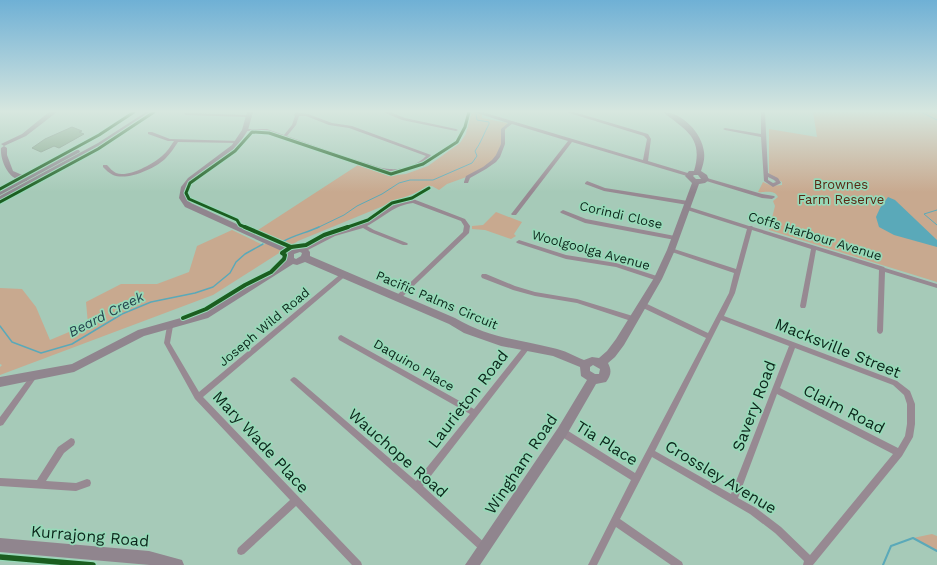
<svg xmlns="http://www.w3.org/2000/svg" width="937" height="565" viewBox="0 0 937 565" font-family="'Work Sans',sans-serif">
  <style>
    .green { fill: #c8a98f }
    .water { fill: #5aa9b9 }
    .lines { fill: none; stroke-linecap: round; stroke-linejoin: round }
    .stream-far2 { stroke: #5aa9b9; stroke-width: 1 }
    .stream-far1 { stroke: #5aa9b9; stroke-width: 1.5 }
    .stream { stroke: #5aa9b9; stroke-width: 2 }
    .building { fill: #80a387; stroke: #799180 }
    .street { fill: #978992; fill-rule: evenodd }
    .secondary { fill: #90858e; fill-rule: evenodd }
    .primary { fill: #8c898e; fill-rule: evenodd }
    .cycleway-far2-casing { stroke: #97d9b8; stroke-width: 5 }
    .cycleway-far1-casing { stroke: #97d9b8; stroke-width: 6 }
    .cycleway-casing { stroke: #97d9b8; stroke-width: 8 }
    .cycleway-far2 { stroke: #1b5e20; stroke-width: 3 }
    .cycleway-far1 { stroke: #1b5e20; stroke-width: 4 }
    .cycleway { stroke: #1b5e20; stroke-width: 5.5 }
    .labels { text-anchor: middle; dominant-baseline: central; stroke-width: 3.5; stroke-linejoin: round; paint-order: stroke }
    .park-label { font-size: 13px; fill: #582813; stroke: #97d9b8 }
    .street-label { font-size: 13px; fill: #0b261a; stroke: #97d9b8 }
    .water-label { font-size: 14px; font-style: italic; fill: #26434e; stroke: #97d9b8 }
    .near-street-label { font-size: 16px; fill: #0b261a; stroke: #97d9b8 }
  </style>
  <rect width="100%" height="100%" fill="#a6cab8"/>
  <g class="green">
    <polygon points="471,112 482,112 482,118 507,123 507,128 504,131 504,145 492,164 472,175 447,184 439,190 432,186 298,241 213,295 0,375 0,367 2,365 0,364 0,288 22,289 36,307 50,340 88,324 86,302 121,284 157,284 189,272 197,246 232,230 263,245 277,239 258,230 358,165 389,176 406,174 428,166 460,143 466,134"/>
    <path d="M813,112h119l5,2v168l-168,-52 6,-24 -2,-5 5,-4c-4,-8 -13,-4 -20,-5l5,-10 9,4 10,-1v-3l-13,-8v-45l48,8z"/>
    <polygon points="496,212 522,222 514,234 516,236 511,239 485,230 472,229 472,226 483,225"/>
    <polygon points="932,534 937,536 937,551 913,538"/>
  </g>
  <polygon class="water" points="888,197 895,200 937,240 937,247 894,235 879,227 876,217 880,208"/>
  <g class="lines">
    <g class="stream-far2">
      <polyline points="921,112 937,120"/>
      <polyline points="937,210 924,214 937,225"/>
      <path d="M317,228l27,-13 13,-9 25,-12 17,-11 11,-3h23l39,-17 5,-7 -2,-5c6,-8 9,-18 14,-27v-2l-12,-2 -1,-6"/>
    </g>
    <g class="stream-far1">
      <path d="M282,242c12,-7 24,-9 37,-15"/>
      <polyline points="0,326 12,342 41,353 72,344 122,314 151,302 195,293 213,287 230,273 236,262 245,254 263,244"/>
    </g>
    <polyline class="stream" points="883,565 891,546 913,538 937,551"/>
  </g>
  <polygon class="building" points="72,127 82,131 79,132 84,134 59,148 54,146 41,152 32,148 45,139"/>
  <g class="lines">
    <g class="street">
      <path d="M296,112l12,2 24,9 20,3 79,29 -4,5 -9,6 -13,4 -17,2 -42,-12 -79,-29h-22l-2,-1 2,-1h22l17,6 8,-10 3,-9 -1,-1zM299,116h7l23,9 20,3 77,28c-8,9 -24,14 -36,13 -8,0 -17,-4 -24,-6 -27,-8 -52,-18 -79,-27l9,-11z"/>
      <polygon points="383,112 390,112 405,118 456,129 458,130 456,131 402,120"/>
      <polygon points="474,112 482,112 643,160 647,139 644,136 566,112 574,112 648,134 651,139 648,161 691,174 691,176 687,176 572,142 516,215 512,215 511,214 512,213 568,141 512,124 505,129 505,144 500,157 496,162 486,169 470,178 468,183 464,183 464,182 466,176 483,167 492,160 496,155 501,144 501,129 508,123"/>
      <path d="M761,112h4l3,61 10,5 3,5 -8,4 -9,-6 -3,-44 -36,-7 -2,-1 2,-1 36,6zM768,177l6,3 2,2 -3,1 -5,-3z"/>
      <polygon points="185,113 248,115 250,116 248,117 186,115 184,114"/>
      <path d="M148,132h4l18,7 69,2 2,1 -2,1 -61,-1c-4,6 -8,12 -13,17 -11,10 -38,22 -52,16 -4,-2 -7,-5 -10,-8v-2h4c3,3 5,6 9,8 12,5 37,-9 46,-17 5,-4 8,-9 12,-15h-6l-20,-7z"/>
      <polygon points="703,178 707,178 762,194 774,196 775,197 772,199 762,198 703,180"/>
      <polygon points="587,181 605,188 688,201 691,203 688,205 604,191 585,184 585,183"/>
      <path d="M413,199l52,20 5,7 -1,7 -70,67h-4l-1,-2 69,-66 1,-6 -3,-5 -48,-18c-19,2 -30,15 -46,23l7,4 33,13 1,1 -1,1h-4l-33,-13 -7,-4 -28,8 -29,15h-4l-1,-1c8,-8 28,-17 39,-20 7,-2 14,-3 20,-6 20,-8 30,-22 53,-25z"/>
      <path d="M686,206l63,20h3l1,1 128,39 3,1 1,1 52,16v4l-52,-16 -2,59 -1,2 -2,1 -2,-1 -1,-2 2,-61 -63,-20 -10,56 -1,2h-4l-1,-2 11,-57 -59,-19 -17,63 -11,23 173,65 13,10 5,13v20l-2,13 -11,19 -89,109h-10l1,-4 -29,-28 -25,-19 -98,-57 -32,62 62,43 1,3h-12l-55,-38 -19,38h-9l43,-85 -72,-45 -1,-3 1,-3 3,-1 3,1 70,44 71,-135 -65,-31 -1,-2 1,-2h4l63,30 21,-40 5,-20 -65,-22 -1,-1 3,-2 65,21 11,-40 -63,-20 -1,-1 1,-1zM721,320l68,26 -58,148 -76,-43zM795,348l98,37 11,10 3,9v20l-2,12 -7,12 -118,-60zM777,394l116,60 -83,101 -29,-28 -25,-19 -18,-10z"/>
      <polygon points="563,210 586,219 675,236 678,238 675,240 585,223 561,213 560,212"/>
      <polygon points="519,240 566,255 616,263 660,277 661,279 658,281 616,267 566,259 517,243 516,242"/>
      <polygon points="343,272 345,272 348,274 203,397 361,562 362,565 352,565 296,506 244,554 241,555 238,554 237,551 238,548 290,500 195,399 164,343 167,326 168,324 170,323 172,324 173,326 170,343 199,392"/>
      <polygon points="482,274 486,274 515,286 535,292 577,299 636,317 637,319 636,321 634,322 577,303 535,296 513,290 482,278 481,276"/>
      <polygon points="341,335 474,409 525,345 527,344 529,345 530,347 529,349 423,486 487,545 488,548 487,551 484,552 481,551 414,490 292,382 290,380 292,378 294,377 296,378 416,481 470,414 339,340 338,338 339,336"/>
      <polygon points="34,373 36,374 37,376 36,378 3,425 0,426 0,417 32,374"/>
      <polygon points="71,438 74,439 75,442 74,445 64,453 46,481 76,483 87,479 90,480 91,483 90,486 76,491 0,486 0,478 37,480 58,447"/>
    </g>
    <g class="secondary">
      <path d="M49,112h8l-31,24 -22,10 3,2v7l6,16 14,6v4c-17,2 -27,-19 -26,-33l3,-2 -3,-2 21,-10z"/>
      <path d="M247,112h6l-5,18 -11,17 -43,35 -5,5 -2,11 4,5 100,46c8,-2 14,-4 19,3v4l145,62c34,20 61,21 98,30 11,2 21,8 31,12l8,-3 7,1 8,-7 9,-12 38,-61 13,-28 25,-67 -7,-7 4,-5h5c10,-34 -9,-41 -31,-59 19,0 39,21 41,40 1,7 -1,13 -3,19l6,4 2,5 -4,3 -6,1 -24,66 -13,29 -38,66 -9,12 -7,6c4,8 3,12 -2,19l-10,2 -30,52 -86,129h-15l93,-137 29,-48 -6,-4 -1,-9 -27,-11 -52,-10 -37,-13 -15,-9 -144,-62 -8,3 -4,-1 -85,54 -64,18 -70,36 -74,15v-10l72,-13 66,-34 64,-18 84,-52 -1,-4 1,-3 -101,-46 -6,-9 2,-11 7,-9 44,-33 10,-15zM694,175h4l3,4h-5l-3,-3zM300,252l2,1 -1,3 -5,3 -2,-1v-4zM593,365l7,4 -1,5h-4l-5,-3v-4z"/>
      <polygon points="0,538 149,551 182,560 184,565 150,565 0,552"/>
    </g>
    <g class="primary">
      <polygon points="146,112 154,112 104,147 0,203 0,196 98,143"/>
      <polygon points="73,150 79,150 80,152 0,195 0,189"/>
    </g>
    <g class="cycleway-far2-casing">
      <g id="cycleway-far2">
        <polyline points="0,189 99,135 134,112"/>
        <polyline points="0,202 98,149 154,112"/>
        <polyline points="247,228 240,225 237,220 189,199 186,193 190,183 235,151 252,132 269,133 391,174 423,164 457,142 465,127 469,112"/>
        <polyline points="345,228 368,220 392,203 412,198 429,188"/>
      </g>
    </g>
    <g class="cycleway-far1-casing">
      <g id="cycleway-far1">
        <polyline points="245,227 291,247"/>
        <polyline points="183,318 206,309 245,285 271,272 284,259 285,255 282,253 291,247 306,245 324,235 348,227"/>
      </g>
    </g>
    <g class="cycleway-casing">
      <polyline id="cycleway" points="0,557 93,565"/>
    </g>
    <use href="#cycleway-far2" class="cycleway-far2"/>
    <use href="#cycleway-far1" class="cycleway-far1"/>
    <use href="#cycleway" class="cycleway"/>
  </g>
  <linearGradient id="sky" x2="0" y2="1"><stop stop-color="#6fb0d5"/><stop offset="0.58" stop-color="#d7e7df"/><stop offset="1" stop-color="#d7e7df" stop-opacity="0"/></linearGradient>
  <rect width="937" height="192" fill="url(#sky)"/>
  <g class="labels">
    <g class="park-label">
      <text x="841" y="184">Brownes<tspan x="841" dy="15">Farm Reserve</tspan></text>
    </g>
    <g class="street-label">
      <text transform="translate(621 215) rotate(13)">Corindi Close</text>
      <text transform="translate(815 236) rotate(17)">Coffs Harbour Avenue</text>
      <text transform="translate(591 250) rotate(15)">Woolgoolga Avenue</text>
      <text transform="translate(437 300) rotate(23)">Pacific Palms Circuit</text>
      <text transform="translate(264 327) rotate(-40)">Joseph Wild Road</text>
      <text transform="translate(414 365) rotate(30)">Daquino Place</text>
    </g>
    <g class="water-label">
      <text transform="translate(106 314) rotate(-27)">Beard Creek</text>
    </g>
    <g class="near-street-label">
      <text transform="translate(838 348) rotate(22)">Macksville Street</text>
      <text transform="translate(468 399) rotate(-52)">Laurieton Road</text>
      <text transform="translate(754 406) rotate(-69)">Savery Road</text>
      <text transform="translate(844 409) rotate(27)">Claim Road</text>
      <text transform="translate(261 442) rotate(47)">Mary Wade Place</text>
      <text transform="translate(607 443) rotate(32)">Tia Place</text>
      <text transform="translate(398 453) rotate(41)">Wauchope Road</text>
      <text transform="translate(521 464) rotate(-56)">Wingham Road</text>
      <text transform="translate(721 477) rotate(31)">Crossley Avenue</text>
      <text transform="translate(90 536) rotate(5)">Kurrajong Road</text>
    </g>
  </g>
</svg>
